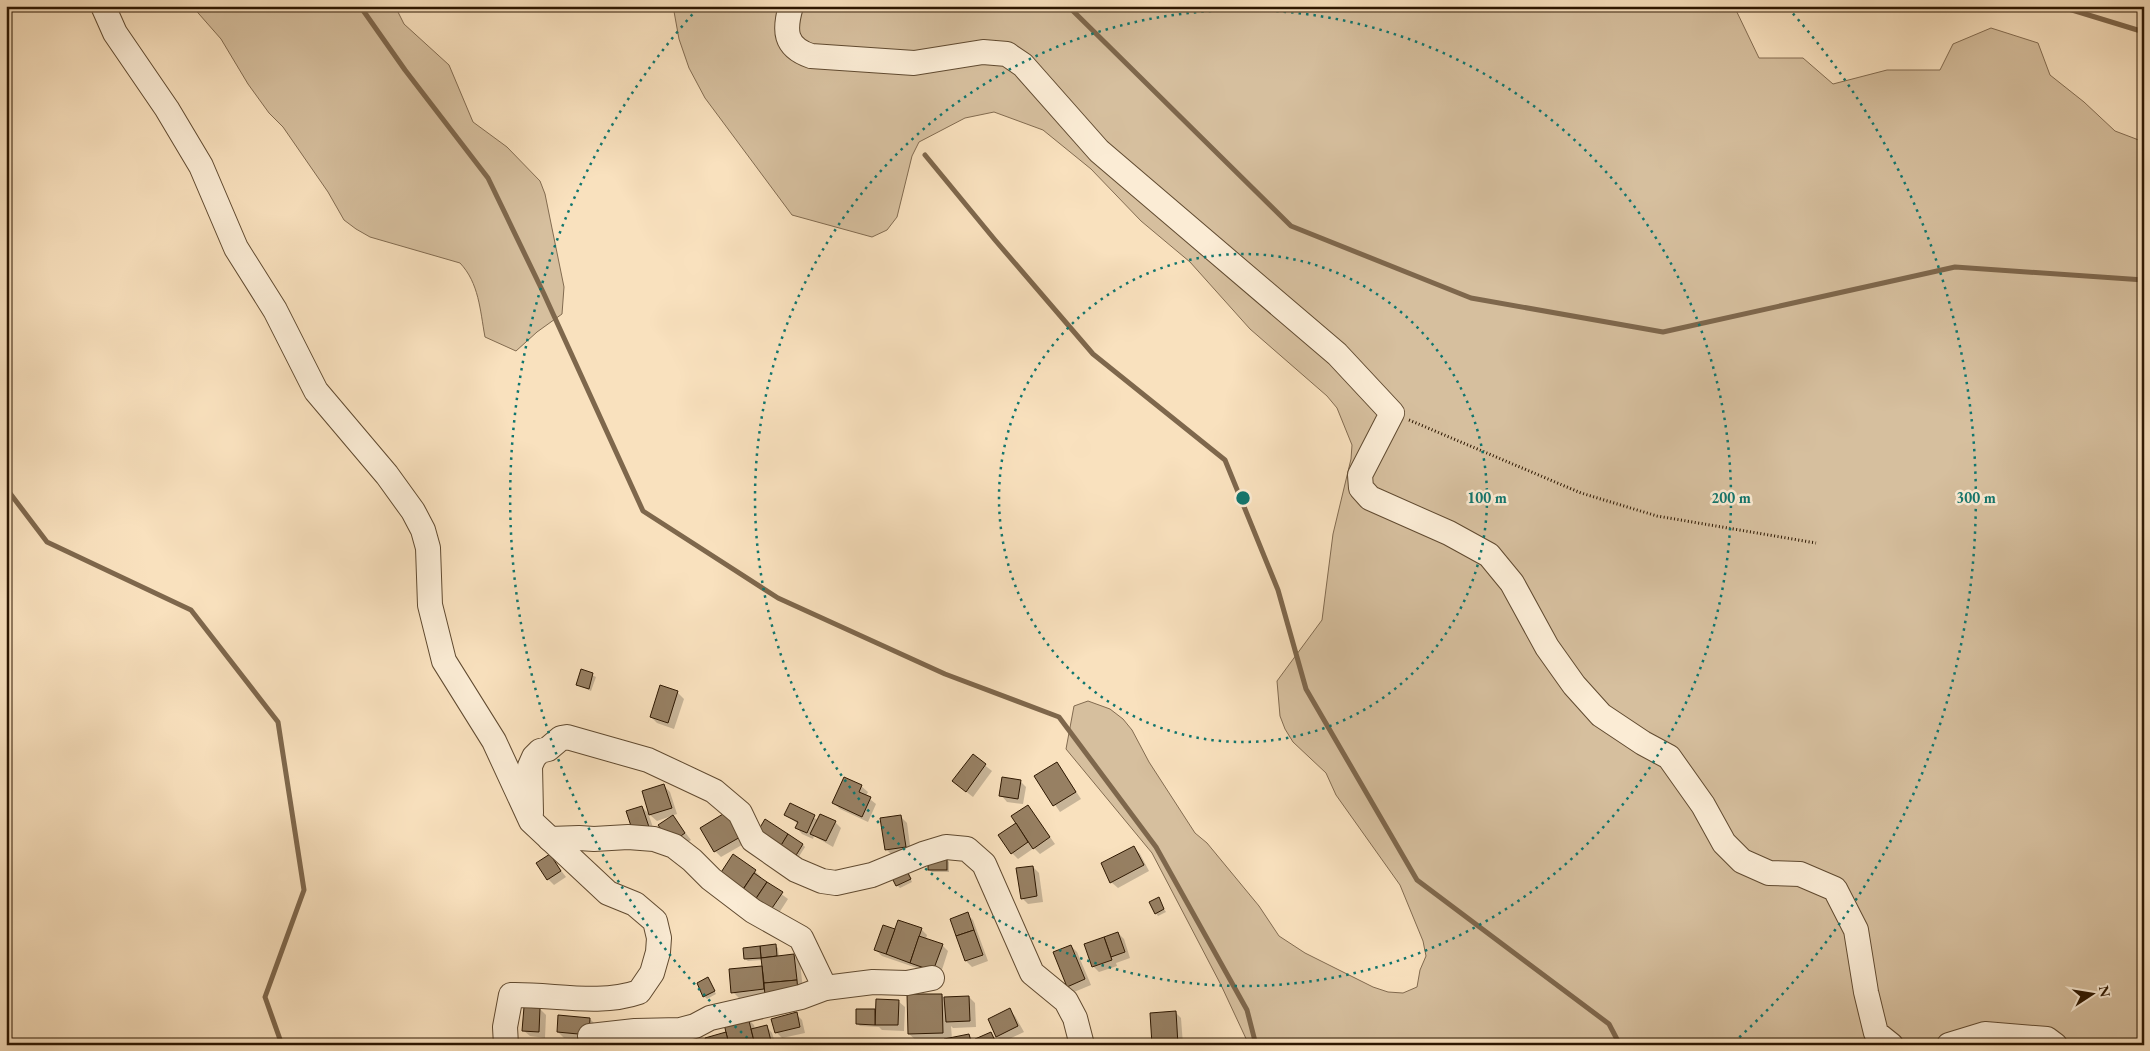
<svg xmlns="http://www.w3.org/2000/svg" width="2150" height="1051" viewBox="0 0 2150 1051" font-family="'EB Garamond',serif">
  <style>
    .green { fill: #d6bf9e; stroke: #826b50 }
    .shadow { fill: #0003 }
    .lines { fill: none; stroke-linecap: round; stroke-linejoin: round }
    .stream { stroke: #7e674c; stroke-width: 5 }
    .building { fill: #978063; stroke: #2d1701 }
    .minor-casing { stroke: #604a30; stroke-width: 26 }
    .path { stroke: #2d1701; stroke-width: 3; stroke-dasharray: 1 2.5; stroke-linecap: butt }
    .minor { stroke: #fbecd5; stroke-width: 24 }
    .ring { fill: none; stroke: #0f766e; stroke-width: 2.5; stroke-dasharray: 2.5 5 }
    .centre { fill: #0f766e; stroke: #fbecd5; stroke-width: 2.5 }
    .ring-label { font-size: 15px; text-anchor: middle; font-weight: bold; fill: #0f766e; stroke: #fbecd5; stroke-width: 5; stroke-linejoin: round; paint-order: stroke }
  </style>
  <rect width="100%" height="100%" fill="#f9e1be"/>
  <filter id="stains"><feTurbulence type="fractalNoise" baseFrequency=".004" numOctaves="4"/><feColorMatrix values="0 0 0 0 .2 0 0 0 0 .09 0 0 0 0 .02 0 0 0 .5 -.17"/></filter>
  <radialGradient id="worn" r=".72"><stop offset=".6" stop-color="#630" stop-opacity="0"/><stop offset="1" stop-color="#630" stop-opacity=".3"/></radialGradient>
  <g class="green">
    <path d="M192,6h203l9,18 45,41 24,57 34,25 33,34 5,13 19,93 -2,27 -25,18 -21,19 -31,-14c-5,-27 -6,-54 -25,-74l-90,-26 -14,-8 -12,-9 -16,-28 -45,-65 -14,-14 -21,-29 -27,-45z"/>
    <polygon points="673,6 1734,6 1759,58 1803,58 1833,84 1887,70 1940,70 1953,44 1991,28 2038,43 2050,75 2084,102 2115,131 2144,142 2144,1045 1249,1045 1221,985 1152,853 1066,749 1074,706 1088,701 1110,709 1123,719 1132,730 1149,762 1195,833 1207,843 1259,906 1279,936 1305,953 1373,987 1388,992 1403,993 1417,987 1420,970 1426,956 1423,941 1400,885 1336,795 1326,773 1293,742 1285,729 1280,716 1277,681 1322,620 1333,534 1351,459 1352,445 1337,408 1327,396 1250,329 1190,262 1141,221 1091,169 1043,130 994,112 965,118 919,142 912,156 897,217 887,230 872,237 792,215 705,98 689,68 679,39"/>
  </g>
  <g class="shadow">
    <polygon points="582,671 596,677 591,691 578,685"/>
    <polygon points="661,687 678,693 684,699 674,729 657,723 651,717"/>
    <polygon points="973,756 992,771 973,797 960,787"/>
    <polygon points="1056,763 1062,770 1081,799 1060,812 1036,777"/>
    <polygon points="1020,781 1026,787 1023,804 1007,802 1001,795"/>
    <polygon points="664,786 670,792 677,814 657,821 650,815 643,792"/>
    <polygon points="861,786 868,792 866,796 876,804 868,822 840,809 834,803"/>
    <polygon points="791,805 818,820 835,822 841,828 833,847 814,836 813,839 802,834 796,827 798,824 786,815"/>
    <polygon points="1028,806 1055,844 1040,854 1034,848 1018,859 1012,853"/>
    <polygon points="642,807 648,813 656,836 642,841"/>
    <polygon points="727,813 747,842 721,857 715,851"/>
    <polygon points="673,817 691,840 678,849"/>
    <polygon points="901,817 907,823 911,853 892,855 886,849"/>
    <polygon points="756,836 803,845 805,847 798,858"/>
    <polygon points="1134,848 1140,854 1149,871 1118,888 1111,882"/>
    <polygon points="550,856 566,877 554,885 548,879"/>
    <polygon points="946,859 949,862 949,872 932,872 929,870"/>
    <polygon points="1033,867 1039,873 1043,902 1028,904 1022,898"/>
    <polygon points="755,871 761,877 760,878 788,899 777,916 723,885"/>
    <polygon points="908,873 912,882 900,888 897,885"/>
    <polygon points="1158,899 1166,912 1158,916 1156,913"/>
    <polygon points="967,914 973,920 988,961 972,967 966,961"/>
    <polygon points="921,929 927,935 926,939 942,945 948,951 940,976 882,956 876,950 896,931"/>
    <polygon points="1118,933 1124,939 1130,958 1116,963 1117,966 1099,972 1093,966 1086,944"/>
    <polygon points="775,946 778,948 779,957 794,955 800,962 804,999 766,996 739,998 733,992 730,971 763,967 762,960 748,961 745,959"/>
    <polygon points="1071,946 1077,952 1091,985 1074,992 1068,986"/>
    <polygon points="708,979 716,994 707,999 704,996"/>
    <polygon points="941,995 945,998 969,997 975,1003 976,1027 953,1028 951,1026 952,1039 969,1035 976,1045 947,1045 946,1042 939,1043 941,1045 924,1045 924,1043 919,1043 909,1034"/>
    <polygon points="898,1001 905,1007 904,1031 882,1030 879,1027 860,1026 857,1023 875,1011 877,1012"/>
    <polygon points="540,1009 546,1015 545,1038 530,1036 523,1030"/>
    <polygon points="1009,1010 1015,1016 1024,1032 1003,1042 997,1036"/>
    <polygon points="1175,1012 1181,1018 1183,1045 1153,1045"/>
    <polygon points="796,1014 802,1020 805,1033 782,1038 776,1032"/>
    <polygon points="590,1019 596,1025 595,1041 564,1038 558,1032"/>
    <polygon points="748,1019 754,1025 755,1030 766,1026 772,1033 776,1045 708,1045"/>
    <polygon points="991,1034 999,1045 978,1045"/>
  </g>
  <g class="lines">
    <g class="stream">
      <polyline points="360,6 405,70 488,178 544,294 643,511 778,598 945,674 1059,717 1156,847 1247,1010 1256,1045"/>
      <polyline points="1068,6 1291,226 1471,298 1663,332 1955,267 2144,280"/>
      <polyline points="2059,6 2144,32"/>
      <polyline points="925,155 995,240 1093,354 1225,460 1278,590 1306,689 1417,880 1609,1024 1620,1045"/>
      <polyline points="6,488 47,542 191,610 278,722 304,890 265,997 282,1045"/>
    </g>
  </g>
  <g class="building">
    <polygon points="581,669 593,673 589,689 576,685"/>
    <polygon points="660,685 678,691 668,723 650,717"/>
    <polygon points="973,754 986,764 966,792 952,781"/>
    <polygon points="1057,762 1076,792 1053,806 1034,776"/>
    <polygon points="844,777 862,785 859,792 871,797 862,817 832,803"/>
    <polygon points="1002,777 1021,780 1018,799 999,796"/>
    <polygon points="664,784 672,808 649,815 642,791"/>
    <polygon points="790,803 815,815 807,833 795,828 798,822 784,815"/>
    <polygon points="1028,805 1050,837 1033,849 1011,816"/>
    <polygon points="642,806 650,830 634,835 626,811"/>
    <polygon points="728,811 742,836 714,852 700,828"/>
    <polygon points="820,814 836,821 826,841 810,834"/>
    <polygon points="673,815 685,833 671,843 658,825"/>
    <polygon points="901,815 906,847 885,850 880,818"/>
    <polygon points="765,819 788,834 778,851 755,836"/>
    <polygon points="1016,823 1028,842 1011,854 998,835"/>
    <polygon points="788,834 803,844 795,857 780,847"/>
    <polygon points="1134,846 1144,865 1110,883 1101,863"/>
    <polygon points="550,854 561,871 547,880 536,863"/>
    <polygon points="733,854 756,870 739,895 716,880"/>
    <rect x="928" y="858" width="19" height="12"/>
    <polygon points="1033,866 1037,896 1021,899 1016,868"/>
    <polygon points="906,869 911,879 896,886 891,876"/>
    <polygon points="754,873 767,882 755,900 742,891"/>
    <polygon points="767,882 783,892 770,911 755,900"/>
    <polygon points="1159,897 1164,909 1155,914 1149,902"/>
    <polygon points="968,912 974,930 956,936 950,919"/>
    <polygon points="898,920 922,928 910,963 886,954"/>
    <polygon points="883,925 895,929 886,954 874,950"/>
    <polygon points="974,930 983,955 965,961 956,936"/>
    <polygon points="1118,932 1125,952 1111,957 1104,937"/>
    <polygon points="919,936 943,944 933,971 910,963"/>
    <polygon points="1104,937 1112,960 1092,967 1084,944"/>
    <polygon points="776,944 777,956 761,958 760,946"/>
    <polygon points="1071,945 1085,979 1067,987 1053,952"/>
    <polygon points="760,946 761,958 744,959 743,948"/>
    <polygon points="794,954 797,980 764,983 761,958"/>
    <polygon points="762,966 764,989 731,993 729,969"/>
    <polygon points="708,977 715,991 703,997 697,983"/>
    <polygon points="797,980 798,993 765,996 764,983"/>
    <polygon points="907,994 942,994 943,1033 908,1034"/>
    <polygon points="969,996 970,1021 946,1022 944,997"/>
    <polygon points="876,999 899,1000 898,1025 875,1025"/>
    <polygon points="524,1007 540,1008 539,1032 522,1031"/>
    <polygon points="1010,1008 1018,1026 996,1037 988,1019"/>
    <polygon points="856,1009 875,1009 875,1025 856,1024"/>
    <polygon points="1176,1011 1178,1045 1152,1045 1150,1013"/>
    <polygon points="797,1012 800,1027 775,1033 771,1019"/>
    <polygon points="558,1015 590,1018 589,1035 557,1032"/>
    <polygon points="748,1017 755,1045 729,1045 724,1024"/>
    <polygon points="767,1025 772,1045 755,1045 751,1029"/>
    <polygon points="726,1032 729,1045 707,1045 705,1038"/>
    <polygon points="991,1032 997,1045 977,1045 975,1039"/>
    <polygon points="969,1034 972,1045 945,1045 944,1039"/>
  </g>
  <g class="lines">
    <g class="minor-casing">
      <g id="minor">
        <path d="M103,6l12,27 52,76 34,57 35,82 39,62 41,81 71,84 26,36 10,19 5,18 2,57 14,56 50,80 37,80 77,72 27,11 20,17 4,17 -1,14 -6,21 -13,19c-40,14 -86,2 -128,3l-6,32 1,18"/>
        <path d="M791,6c-7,24 -7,41 20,50l103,7 69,-11 24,2 16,11 76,86 238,203 55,59 -32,62 1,13 9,10 79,35 40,22 23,28 35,64 27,38 27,30 42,28 26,14 34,48 21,38 18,18 27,12 31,1 35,15 21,41 10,62 10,41 15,12"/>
        <polyline points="531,813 530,766 534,757 540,751 548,749 561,738 567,737 648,760 714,791 740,813 753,840 796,870 822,881 836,883 872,875 923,854 946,847 967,849 984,864 1032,973 1066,1001 1075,1018 1082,1045"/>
        <polyline points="550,839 579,838 594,839 628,837 654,839 674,846 692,860 711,879 753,911 801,938 825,988"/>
        <polyline points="590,1036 635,1031 680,1030 695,1026 710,1018 801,997 825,988 873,982 907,983 932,978"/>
        <polyline points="1949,1045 1985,1034 2047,1039 2055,1045"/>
      </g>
    </g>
    <polyline class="path" points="1409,420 1581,493 1657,516 1816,543"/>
    <use href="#minor" class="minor"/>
  </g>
  <g class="ring">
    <circle cx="1243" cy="498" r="244"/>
    <circle cx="1243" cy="498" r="488"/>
    <path d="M753 1043A733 733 0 0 1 698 8M1788 8A733 733 0 0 1 1733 1043"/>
  </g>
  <circle cx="1243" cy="498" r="8" class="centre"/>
  <g class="ring-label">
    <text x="1487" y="503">100 m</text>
    <text x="1731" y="503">200 m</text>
    <text x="1976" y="503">300 m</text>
  </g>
  <rect width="2150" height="1051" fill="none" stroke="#f9e1be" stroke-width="25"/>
  <rect x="8" y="8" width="2135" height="1036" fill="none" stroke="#2d1701" stroke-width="2.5"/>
  <rect x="12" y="12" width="2125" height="1026" fill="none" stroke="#2d1701"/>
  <g transform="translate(2092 994) rotate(78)" stroke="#fbecd5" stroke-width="4" paint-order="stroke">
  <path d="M0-4L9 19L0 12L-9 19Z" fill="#2d1701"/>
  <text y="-8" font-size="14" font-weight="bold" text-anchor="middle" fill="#2d1701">N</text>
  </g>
  <rect width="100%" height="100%" filter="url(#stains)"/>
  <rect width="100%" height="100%" fill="url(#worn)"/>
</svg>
